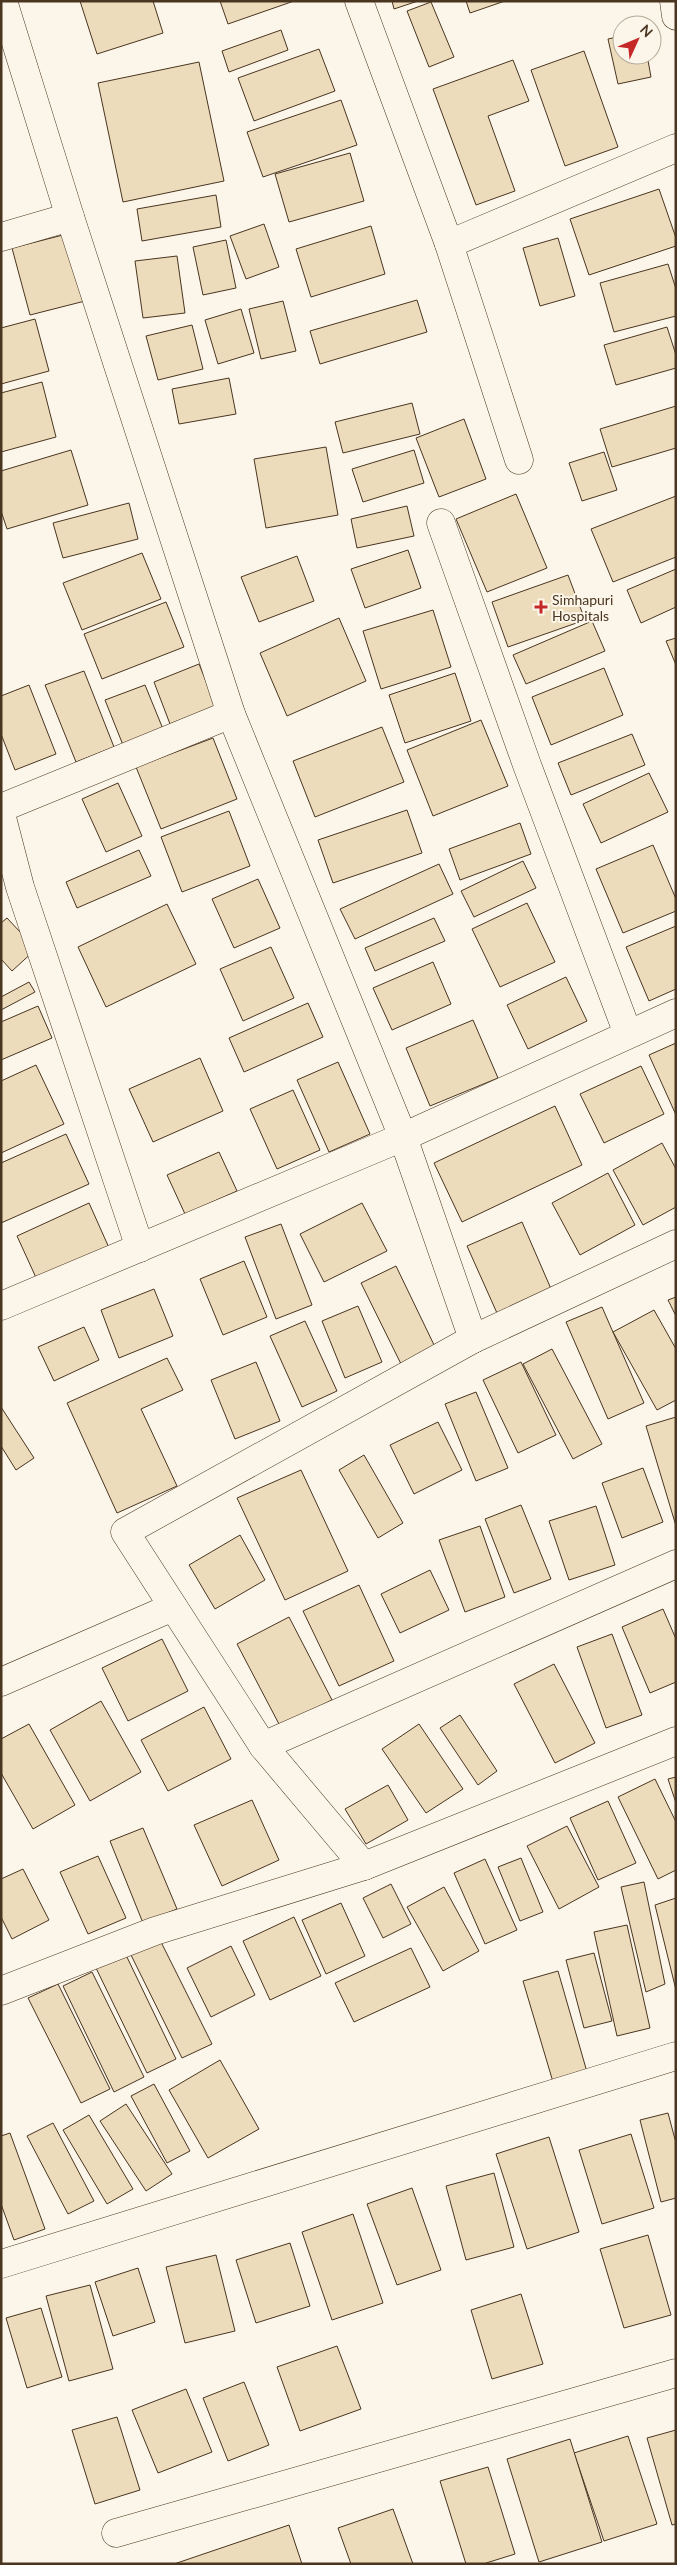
<svg xmlns="http://www.w3.org/2000/svg" width="677" height="2565" viewBox="0 0 677 2565" font-family="Lato,sans-serif">
  <style>
    .building { fill: #ecdcbc; stroke: #4a3520 }
    .lines { fill: none; stroke-linecap: round; stroke-linejoin: round }
    .minor-casing { stroke: #4a3520; stroke-width: 29 }
    .minor { stroke: #fbf6e9; stroke-width: 28 }
    .poi-dot { fill: #c62828; stroke: #fbf6e9; stroke-width: 2 }
    .labels { text-anchor: middle; dominant-baseline: central; stroke-width: 4; stroke-linejoin: round; paint-order: stroke }
    .poi-label { font-size: 14px; fill: #4a3520; stroke: #fbf6e9; text-anchor: start }
  </style>
  <rect width="100%" height="100%" fill="#fbf6e9"/>
  <g class="building">
    <polygon points="80,1 153,1 163,33 97,54"/>
    <polygon points="220,1 294,1 228,24"/>
    <polygon points="392,1 418,1 394,9"/>
    <polygon points="466,1 505,1 470,13"/>
    <polygon points="431,2 454,57 429,67 407,11"/>
    <polygon points="281,30 288,50 229,72 222,51"/>
    <polygon points="622,36 622,55 647,55 651,77 618,84 608,39"/>
    <polygon points="319,49 335,91 254,121 238,78"/>
    <polygon points="584,51 618,147 565,166 531,70"/>
    <polygon points="513,60 529,101 488,116 515,191 476,205 433,89"/>
    <polygon points="199,62 224,181 123,202 98,83"/>
    <polygon points="341,100 357,145 263,177 247,132"/>
    <polygon points="350,153 364,201 289,222 275,174"/>
    <polygon points="659,189 676,238 676,246 589,275 570,219"/>
    <polygon points="216,195 221,227 142,241 137,209"/>
    <polygon points="264,224 279,267 246,279 230,236"/>
    <polygon points="371,226 385,274 311,297 296,249"/>
    <polygon points="67,234 85,301 30,315 12,248"/>
    <polygon points="558,238 575,296 540,306 523,248"/>
    <polygon points="226,240 236,288 203,295 193,247"/>
    <polygon points="177,256 185,313 143,318 135,261"/>
    <polygon points="668,264 676,289 676,316 614,332 600,283"/>
    <polygon points="417,300 427,332 320,364 310,331"/>
    <polygon points="283,301 296,351 261,359 249,309"/>
    <polygon points="241,309 254,353 218,364 205,320"/>
    <polygon points="35,319 49,371 1,384 1,328"/>
    <polygon points="192,325 203,369 158,380 146,336"/>
    <polygon points="667,327 676,355 676,368 616,385 604,345"/>
    <polygon points="229,378 236,414 179,424 172,389"/>
    <polygon points="42,382 56,437 1,452 1,393"/>
    <polygon points="412,403 420,434 343,453 335,422"/>
    <polygon points="676,406 676,448 612,467 600,429"/>
    <polygon points="464,419 486,479 439,497 416,438"/>
    <polygon points="326,447 338,515 266,528 254,459"/>
    <polygon points="71,450 88,505 7,529 1,511 1,471"/>
    <polygon points="414,450 424,483 363,502 352,469"/>
    <polygon points="604,452 617,490 582,501 569,463"/>
    <polygon points="516,494 547,568 487,592 456,519"/>
    <polygon points="676,496 676,557 613,582 591,529"/>
    <polygon points="129,503 138,539 63,558 53,523"/>
    <polygon points="407,506 414,536 357,548 351,519"/>
    <polygon points="408,550 421,588 365,608 351,569"/>
    <polygon points="142,553 161,599 82,630 63,583"/>
    <polygon points="297,556 314,601 259,622 241,577"/>
    <polygon points="676,569 676,607 641,623 627,590"/>
    <polygon points="568,575 585,620 508,647 492,602"/>
    <polygon points="166,602 184,647 102,679 84,634"/>
    <polygon points="433,610 451,667 381,689 363,631"/>
    <polygon points="339,618 366,681 287,716 260,653"/>
    <polygon points="592,621 605,651 526,684 513,655"/>
    <polygon points="676,638 676,665 666,641"/>
    <polygon points="199,664 216,706 170,724 154,682"/>
    <polygon points="604,668 623,715 551,745 532,697"/>
    <polygon points="84,671 114,747 76,762 45,685"/>
    <polygon points="455,673 471,721 405,743 389,695"/>
    <polygon points="29,685 56,754 15,770 1,734 1,696"/>
    <polygon points="145,685 163,729 123,745 105,700"/>
    <polygon points="481,720 508,786 433,816 407,750"/>
    <polygon points="382,727 404,782 315,817 293,761"/>
    <polygon points="632,734 645,765 571,795 558,763"/>
    <polygon points="213,738 237,799 161,829 136,767"/>
    <polygon points="649,773 668,812 601,843 583,804"/>
    <polygon points="118,783 142,836 106,852 82,799"/>
    <polygon points="407,810 422,853 333,883 318,840"/>
    <polygon points="229,811 250,866 182,892 161,837"/>
    <polygon points="520,823 531,854 460,880 449,849"/>
    <polygon points="653,845 676,899 676,911 623,933 596,869"/>
    <polygon points="139,850 151,876 77,908 66,882"/>
    <polygon points="523,861 536,888 474,917 461,891"/>
    <polygon points="439,864 453,894 355,939 340,909"/>
    <polygon points="258,879 280,928 234,948 212,899"/>
    <polygon points="527,903 555,962 500,987 472,929"/>
    <polygon points="167,904 196,964 106,1007 78,947"/>
    <polygon points="7,918 36,949 12,971 1,959 1,923"/>
    <polygon points="434,918 445,941 375,971 365,948"/>
    <polygon points="676,926 676,989 649,1001 626,947"/>
    <polygon points="271,947 294,998 243,1021 220,969"/>
    <polygon points="433,962 451,1004 392,1030 373,988"/>
    <polygon points="566,977 587,1021 528,1049 507,1005"/>
    <polygon points="29,982 35,992 1,1010 1,997"/>
    <polygon points="308,1003 323,1037 244,1072 229,1038"/>
    <polygon points="38,1006 52,1038 1,1060 1,1022"/>
    <polygon points="473,1020 498,1078 430,1106 406,1048"/>
    <polygon points="676,1043 676,1115 649,1055"/>
    <polygon points="200,1058 223,1111 153,1142 129,1089"/>
    <polygon points="338,1062 370,1134 329,1152 297,1080"/>
    <polygon points="36,1065 64,1124 1,1153 1,1081"/>
    <polygon points="641,1066 664,1114 604,1143 580,1094"/>
    <polygon points="293,1090 320,1150 277,1169 250,1109"/>
    <polygon points="555,1106 582,1165 462,1222 434,1163"/>
    <polygon points="66,1134 89,1184 1,1223 1,1163"/>
    <polygon points="662,1143 676,1169 676,1207 643,1225 613,1170"/>
    <polygon points="219,1152 237,1191 185,1214 167,1175"/>
    <polygon points="608,1173 635,1225 580,1255 552,1203"/>
    <polygon points="89,1203 110,1250 38,1282 17,1236"/>
    <polygon points="362,1203 387,1251 324,1282 300,1234"/>
    <polygon points="522,1222 555,1298 501,1322 467,1246"/>
    <polygon points="281,1224 312,1305 276,1319 245,1237"/>
    <polygon points="244,1261 267,1317 223,1335 200,1279"/>
    <polygon points="396,1266 436,1349 402,1366 361,1283"/>
    <polygon points="154,1289 173,1336 119,1358 101,1310"/>
    <polygon points="676,1297 676,1316 668,1300"/>
    <polygon points="358,1306 382,1362 345,1378 322,1321"/>
    <polygon points="602,1307 644,1403 608,1419 566,1322"/>
    <polygon points="654,1310 676,1349 676,1400 657,1410 613,1332"/>
    <polygon points="305,1321 337,1391 302,1407 270,1336"/>
    <polygon points="84,1327 99,1360 54,1381 38,1347"/>
    <polygon points="552,1349 602,1444 573,1459 523,1364"/>
    <polygon points="167,1358 183,1390 141,1409 177,1486 117,1513 67,1403"/>
    <polygon points="256,1362 280,1421 235,1439 211,1380"/>
    <polygon points="521,1362 556,1435 518,1453 483,1380"/>
    <polygon points="476,1392 508,1468 476,1481 445,1404"/>
    <polygon points="1,1407 34,1458 16,1470 1,1446"/>
    <polygon points="676,1417 676,1526 646,1426"/>
    <polygon points="438,1422 462,1470 414,1494 390,1445"/>
    <polygon points="364,1455 403,1523 378,1538 339,1470"/>
    <polygon points="643,1468 663,1522 622,1538 602,1483"/>
    <polygon points="301,1470 348,1571 285,1600 237,1498"/>
    <polygon points="521,1505 551,1579 514,1593 485,1519"/>
    <polygon points="596,1506 615,1565 569,1580 549,1521"/>
    <polygon points="480,1526 505,1597 465,1612 439,1540"/>
    <polygon points="240,1535 265,1580 215,1609 189,1565"/>
    <polygon points="430,1570 449,1610 400,1633 381,1594"/>
    <polygon points="359,1585 394,1661 339,1686 303,1611"/>
    <polygon points="663,1609 676,1639 676,1682 650,1693 622,1627"/>
    <polygon points="289,1617 332,1700 280,1726 237,1644"/>
    <polygon points="612,1634 642,1715 606,1728 577,1647"/>
    <polygon points="162,1639 188,1691 128,1721 102,1668"/>
    <polygon points="554,1664 595,1743 555,1763 514,1684"/>
    <polygon points="101,1701 141,1772 90,1801 50,1730"/>
    <polygon points="204,1707 231,1759 168,1791 141,1740"/>
    <polygon points="460,1715 497,1771 478,1785 440,1728"/>
    <polygon points="29,1724 75,1805 33,1829 1,1773 1,1739"/>
    <polygon points="419,1724 463,1789 426,1813 382,1749"/>
    <polygon points="676,1777 676,1803 668,1779"/>
    <polygon points="655,1779 676,1822 676,1870 658,1879 618,1797"/>
    <polygon points="388,1785 408,1820 366,1844 345,1809"/>
    <polygon points="252,1800 279,1860 222,1886 194,1825"/>
    <polygon points="608,1801 636,1863 598,1880 570,1818"/>
    <polygon points="567,1826 599,1887 559,1909 527,1846"/>
    <polygon points="143,1828 177,1909 143,1923 110,1841"/>
    <polygon points="98,1856 126,1918 88,1934 60,1872"/>
    <polygon points="521,1858 543,1912 520,1921 498,1867"/>
    <polygon points="485,1859 517,1930 485,1944 454,1873"/>
    <polygon points="23,1869 49,1920 12,1939 1,1917 1,1879"/>
    <polygon points="644,1882 665,1984 646,1992 621,1887"/>
    <polygon points="391,1884 411,1924 383,1938 363,1898"/>
    <polygon points="444,1887 479,1951 443,1971 407,1907"/>
    <polygon points="676,1898 676,1990 655,1905"/>
    <polygon points="341,1903 365,1956 326,1974 302,1920"/>
    <polygon points="294,1917 321,1976 270,2000 243,1941"/>
    <polygon points="627,1925 650,2028 617,2036 594,1932"/>
    <polygon points="159,1938 212,2044 182,2058 130,1953"/>
    <polygon points="231,1946 255,1995 211,2017 187,1968"/>
    <polygon points="411,1948 430,1987 354,2022 335,1983"/>
    <polygon points="125,1953 176,2059 147,2073 96,1968"/>
    <polygon points="594,1953 612,2021 584,2028 566,1960"/>
    <polygon points="558,1971 587,2072 553,2082 523,1981"/>
    <polygon points="92,1972 144,2077 114,2092 63,1986"/>
    <polygon points="58,1984 110,2089 81,2103 28,1998"/>
    <polygon points="220,2060 259,2129 208,2158 169,2090"/>
    <polygon points="154,2084 190,2151 167,2163 131,2096"/>
    <polygon points="126,2104 172,2174 146,2191 100,2121"/>
    <polygon points="668,2113 676,2143 676,2198 661,2202 640,2120"/>
    <polygon points="89,2115 133,2189 107,2204 63,2130"/>
    <polygon points="53,2123 94,2201 68,2214 27,2136"/>
    <polygon points="10,2133 45,2229 14,2240 1,2204 1,2136"/>
    <polygon points="631,2134 654,2208 602,2224 579,2150"/>
    <polygon points="549,2137 579,2232 527,2249 496,2154"/>
    <polygon points="494,2173 514,2247 466,2260 446,2186"/>
    <polygon points="412,2188 441,2270 397,2285 367,2204"/>
    <polygon points="353,2214 383,2303 332,2320 302,2232"/>
    <polygon points="648,2235 671,2315 624,2328 600,2249"/>
    <polygon points="290,2243 310,2306 256,2323 236,2260"/>
    <polygon points="216,2255 235,2331 185,2343 166,2267"/>
    <polygon points="138,2268 155,2322 113,2336 95,2282"/>
    <polygon points="90,2285 113,2369 69,2381 46,2296"/>
    <polygon points="521,2294 543,2364 492,2379 471,2310"/>
    <polygon points="41,2308 62,2377 27,2388 6,2318"/>
    <polygon points="337,2346 361,2409 300,2431 277,2367"/>
    <polygon points="244,2382 269,2445 228,2461 203,2398"/>
    <polygon points="186,2389 212,2452 158,2473 132,2410"/>
    <polygon points="117,2417 140,2490 95,2504 72,2430"/>
    <polygon points="676,2430 676,2524 672,2525 647,2438"/>
    <polygon points="628,2436 657,2524 604,2541 574,2453"/>
    <polygon points="570,2439 602,2542 539,2562 507,2459"/>
    <polygon points="488,2467 515,2554 483,2564 466,2564 440,2481"/>
    <polygon points="393,2509 413,2564 351,2564 338,2528"/>
    <polygon points="289,2525 302,2564 174,2564"/>
  </g>
  <g class="lines">
    <g class="minor-casing">
      <g id="minor">
        <polyline points="3,1 70,217 231,714 403,1137 473,1339"/>
        <polyline points="359,1 449,244 519,460"/>
        <polyline points="674,1 676,16"/>
        <polyline points="1,237 70,217"/>
        <polyline points="449,244 676,148"/>
        <polyline points="441,523 527,765 628,1034"/>
        <polyline points="1,808 231,714"/>
        <polyline points="1,814 20,887 140,1248"/>
        <polyline points="1,1306 403,1137 676,1013"/>
        <polyline points="1,1682 173,1607"/>
        <polyline points="263,1746 676,1564"/>
        <polyline points="364,1866 263,1746 125,1532 473,1339 676,1244"/>
        <polyline points="1,1991 155,1931 364,1866 676,1741"/>
        <polyline points="1,2264 676,2056"/>
        <polyline points="116,2533 676,2373"/>
      </g>
    </g>
    <use href="#minor" class="minor"/>
  </g>
  <path class="poi-dot" d="M538.5 599.5h5v5h5v5h-5v5h-5v-5h-5v-5h5z"/>
  <g class="labels">
    <g class="poi-label">
      <text x="552" y="599">Simhapuri<tspan x="552" dy="16">Hospitals</tspan></text>
    </g>
  </g>
  <rect width="677" height="2565" fill="none" stroke="#4a3520" stroke-width="5"/>
  <g transform="translate(637 40) rotate(46)"><circle r="24" fill="#fbf6e9" stroke="#b4a999"/>
  <path d="M0-4L9 19L0 12L-9 19Z" fill="#c62828"/>
  <text y="-8" font-size="14" font-weight="bold" text-anchor="middle" fill="#4a3520">N</text>
  </g>
</svg>
